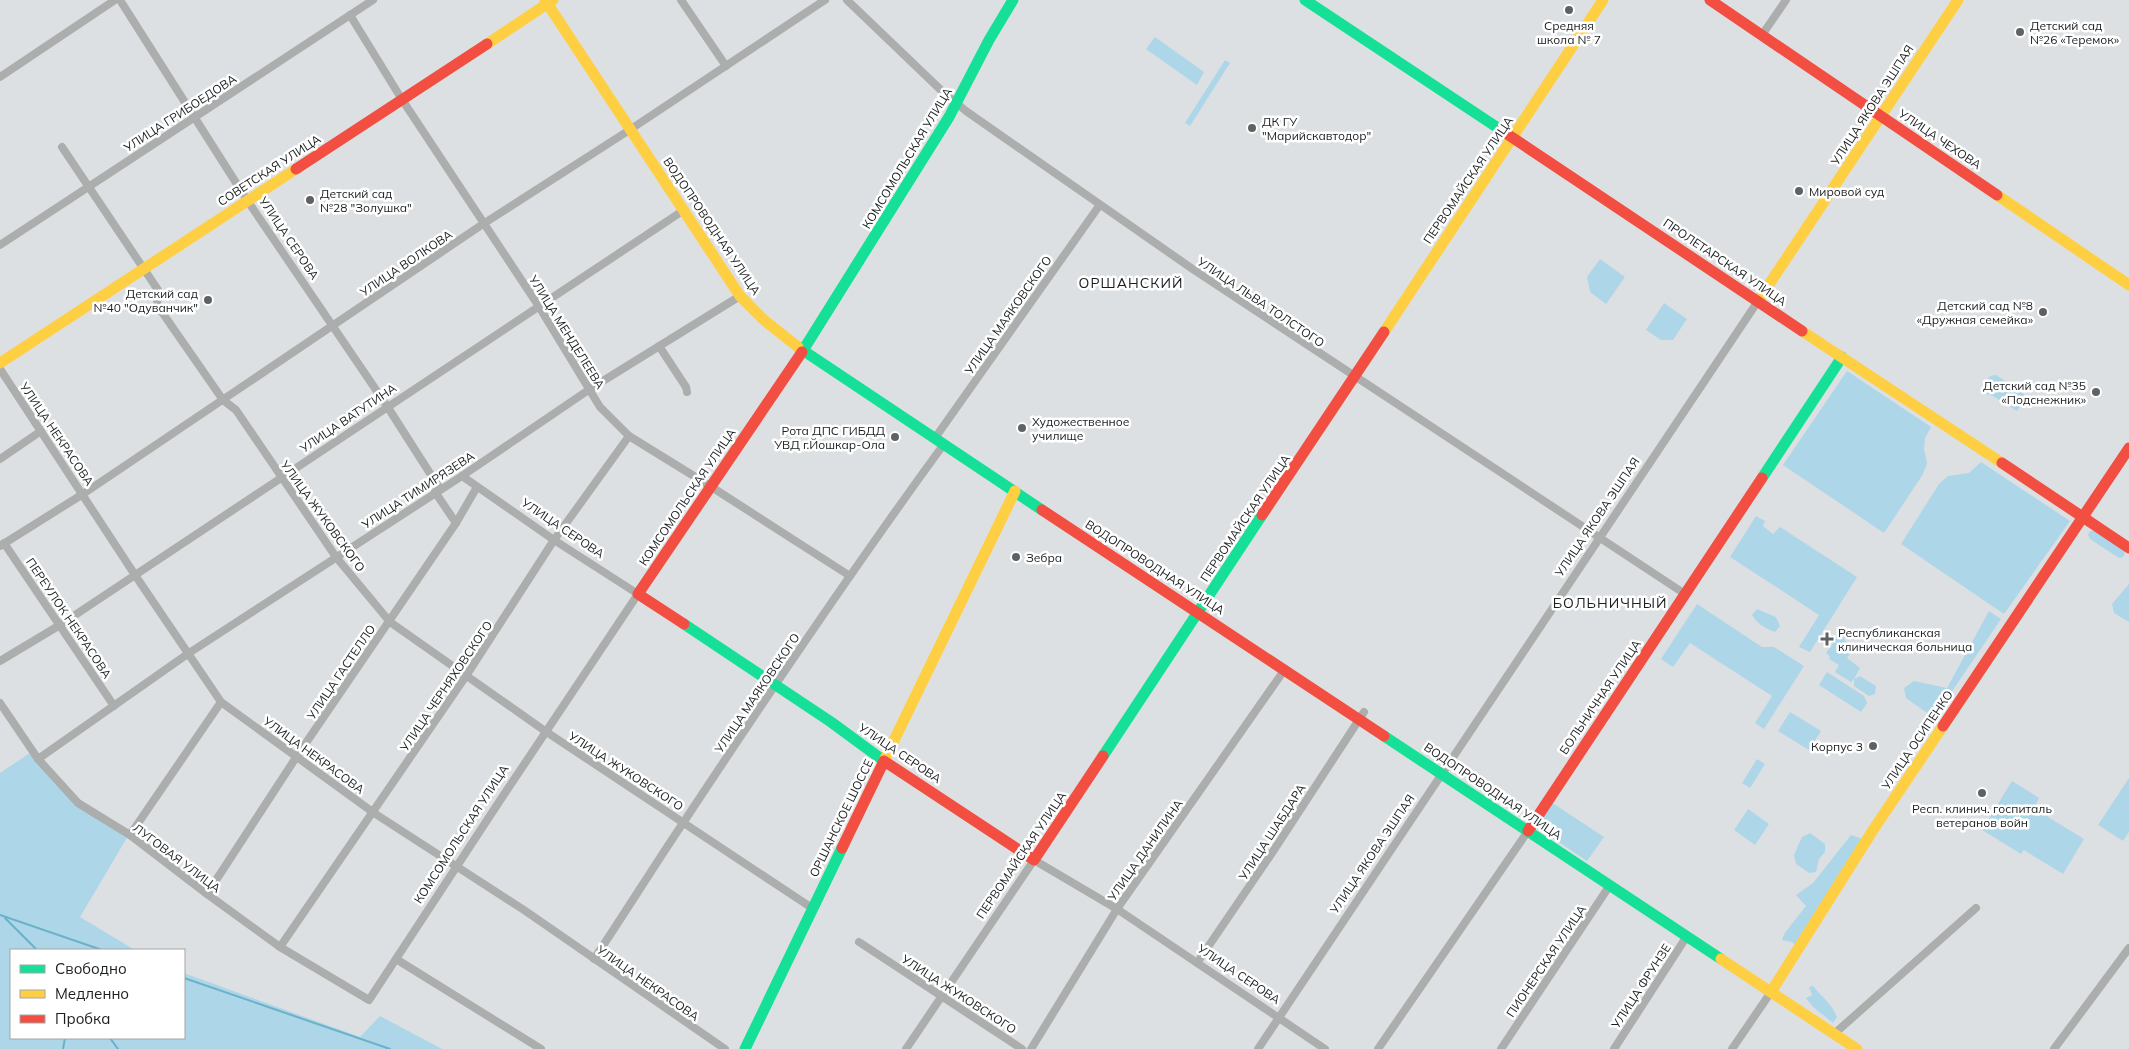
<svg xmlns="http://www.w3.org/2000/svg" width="2129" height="1049" viewBox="0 0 2129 1049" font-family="Mulish,sans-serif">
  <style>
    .green { fill: #add6e8 }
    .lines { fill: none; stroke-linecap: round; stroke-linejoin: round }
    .stream { stroke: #6cb0ca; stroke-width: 2 }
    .street { stroke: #acadad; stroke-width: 8 }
    .fast { stroke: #16e098; stroke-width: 11 }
    .slow { stroke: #ffcf43; stroke-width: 11 }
    .jam { stroke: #f24e42; stroke-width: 11 }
    .poi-dot { fill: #5f6263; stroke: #fff; stroke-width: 2 }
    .labels { text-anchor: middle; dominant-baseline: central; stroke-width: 5; stroke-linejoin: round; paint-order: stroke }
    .poi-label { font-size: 12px; fill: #1b1e1f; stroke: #fff; text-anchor: start }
    .street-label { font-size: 12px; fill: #1b1e1f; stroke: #fff }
    .neighbourhood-label { font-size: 14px; letter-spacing: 1px; fill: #1b1e1f; stroke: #fff }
  </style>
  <rect width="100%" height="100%" fill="#dde0e2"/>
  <g class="green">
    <polygon points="1155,37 1204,72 1197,85 1146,49"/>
    <polygon points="1225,60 1230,63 1190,126 1185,123"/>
    <polygon points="1600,259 1625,277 1606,304 1590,292 1587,277"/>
    <polygon points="1664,303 1687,319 1673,340 1661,340 1646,330"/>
    <polygon points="1847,371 1931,427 1925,438 1924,449 1927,463 1923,474 1884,533 1783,465"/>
    <polygon points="1996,375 2024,394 2023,402 2017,411 1993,396 1984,393 1984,384 1990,376"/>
    <polygon points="1981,462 2070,521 2004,614 1901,544 1939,484 1948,476 1969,473"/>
    <polygon points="1756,516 1765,521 1763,526 1773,534 1780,527 1857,577 1810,652 1799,647 1819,615 1730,557"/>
    <polygon points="2090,531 2096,531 2123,549 2125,553 2123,557 2119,558 2090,539 2088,535"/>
    <polygon points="2129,584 2129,622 2114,613 2112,604"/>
    <polygon points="1697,604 1762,647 1774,647 1804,666 1764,729 1755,723 1772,696 1690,643 1673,667 1661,659"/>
    <path d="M1757,609l19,8 4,9 -5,6c-11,-4 -17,-8 -23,-17z"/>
    <polygon points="1989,611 2001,619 1934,718 1906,698 1904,688 1914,681 1947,688"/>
    <polygon points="1839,634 1845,637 1844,640 1854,647 1847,658 1860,668 1854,679 1860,676 1876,686 1875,694 1869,696 1854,686 1854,679 1851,682 1835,672 1839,665 1829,659 1830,657 1826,653"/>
    <polygon points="1827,672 1864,696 1867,703 1861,712 1819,685"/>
    <polygon points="1790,712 1821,731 1809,750 1778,731"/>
    <polygon points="30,753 77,805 128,836 80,917 135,950 11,950 11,1038 184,1038 184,973 360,1037 380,1016 442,1049 0,1049 0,773"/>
    <polygon points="1757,759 1765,764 1750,788 1742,783"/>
    <polygon points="2129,778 2129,832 2123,841 2098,825"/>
    <polygon points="2012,781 2039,798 2036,804 2050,813 2048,817 2084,839 2063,874 2024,850 2021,854 1982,830"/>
    <polygon points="1551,802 1604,837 1587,861 1535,826"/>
    <polygon points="1748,809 1769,824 1755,845 1734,830"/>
    <polygon points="1810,833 1825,844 1825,852 1819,859 1816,872 1809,873 1796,864 1794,855 1802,837"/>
    <polygon points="1851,835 1863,839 1796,946 1792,942 1782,940 1784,934 1806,906 1796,895 1813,883"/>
    <path d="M1813,986c9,11 19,18 24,31l-4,6c-11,-10 -18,-12 -27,-25l6,-3 -3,-8z"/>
  </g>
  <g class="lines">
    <g class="stream">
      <polyline points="0,915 102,950"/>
      <polyline points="5,918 37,950"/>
      <polyline points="184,978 390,1049"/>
      <polyline points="110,1038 118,1049"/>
      <polyline points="63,1049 65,1038"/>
    </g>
    <g class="street">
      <polyline points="120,0 247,200 387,406 440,489"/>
      <polyline points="681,0 726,66"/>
      <polyline points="847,0 944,93 966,111 1194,270 1685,594"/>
      <polyline points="350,15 401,98 538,305 600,407 629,436 710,486 850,576"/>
      <polyline points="1762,35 1786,0"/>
      <polyline points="0,77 115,0"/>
      <polyline points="62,147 158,290 157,305 223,400 236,410 336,557 390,622 545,731 812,908"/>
      <polyline points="0,245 373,0"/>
      <polyline points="659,346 686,387 687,392"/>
      <polyline points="0,369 135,575 221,702 374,813 524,910 725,1049"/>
      <polyline points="935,438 1099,206"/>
      <polyline points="0,459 41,431"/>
      <polyline points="435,492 456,523"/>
      <polyline points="4,543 114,706"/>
      <polyline points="0,546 83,494 483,224 631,129 825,0"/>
      <polyline points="0,661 60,625 684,210"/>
      <polyline points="0,703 38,759 78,803 130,835 207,894 280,947 369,1000 499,802 638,594 554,540 462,476"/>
      <polyline points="38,759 189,653 462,476 590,389 740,296"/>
      <polyline points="130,835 221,702"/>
      <polyline points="207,894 297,756 456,523 477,487"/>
      <polyline points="859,942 1022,1049"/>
      <polyline points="280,947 466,676 554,540 629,436"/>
      <polyline points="396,959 541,1049"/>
      <path d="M594,959c31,-46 60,-93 91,-139 84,-127 169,-253 259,-376"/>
      <polyline points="1197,963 1272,853 1364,712"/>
      <polyline points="1834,1034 1976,908"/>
      <polyline points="906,1049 1034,860 1117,909 1325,1049"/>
      <polyline points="1031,1049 1117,909 1285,669"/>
      <polyline points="1258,1049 1758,301"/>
      <polyline points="1378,1049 1528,831"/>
      <polyline points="1501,1049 1610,885"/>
      <polyline points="1614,1049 1687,936"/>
      <polyline points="1732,1049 1771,992"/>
      <polyline points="2054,1049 2129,948"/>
    </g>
    <g class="fast">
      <polyline points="1305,0 1501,130"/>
      <polyline points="798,347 1042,510"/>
      <polyline points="802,352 949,117 989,40 1013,0"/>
      <polyline points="1762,478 1842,357"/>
      <polyline points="684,624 831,722 884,761"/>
      <polyline points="1384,736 1721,959"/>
      <polyline points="1103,756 1262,515"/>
      <polyline points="745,1049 842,848"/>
    </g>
    <g class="slow">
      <polyline points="545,0 740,296 764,320 798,347"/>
      <polyline points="487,44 553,0"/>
      <polyline points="1997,195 2129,285"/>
      <polyline points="1758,301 1958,0"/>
      <polyline points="1802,331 2002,463"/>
      <polyline points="1384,332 1603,0"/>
      <polyline points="0,363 296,169"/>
      <polyline points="884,761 1015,491"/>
      <polyline points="1721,959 1857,1049"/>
      <polyline points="1771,992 1873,830 1943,726"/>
    </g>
    <g class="jam">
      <polyline points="1710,0 1997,195"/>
      <polyline points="1501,130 1802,331"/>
      <polyline points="296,169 487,44"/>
      <polyline points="2002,463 2129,548"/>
      <polyline points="1042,510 1384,736"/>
      <polyline points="1262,515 1384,332"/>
      <polyline points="684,624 638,594 802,352"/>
      <polyline points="1943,726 2129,448"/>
      <polyline points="1528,831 1762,478"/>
      <polyline points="842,848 884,761 1034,860 1103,756"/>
    </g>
  </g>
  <g class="poi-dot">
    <circle cx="1569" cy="10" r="5"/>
    <circle cx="2020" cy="32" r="5"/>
    <circle cx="1252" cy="128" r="5"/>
    <circle cx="1799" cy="191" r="5"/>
    <circle cx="310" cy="200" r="5"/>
    <circle cx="208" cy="300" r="5"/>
    <circle cx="2043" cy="312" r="5"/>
    <circle cx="2096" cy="392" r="5"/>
    <circle cx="1022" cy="428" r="5"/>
    <circle cx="895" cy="437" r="5"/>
    <circle cx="1016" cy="557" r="5"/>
    <path d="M1824.5 631.5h5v5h5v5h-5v5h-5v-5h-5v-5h5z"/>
    <circle cx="1873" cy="746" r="5"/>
    <circle cx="1982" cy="793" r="5"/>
  </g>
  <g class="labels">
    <g class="poi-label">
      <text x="1569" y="25" text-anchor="middle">Средняя<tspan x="1569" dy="14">школа № 7</tspan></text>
      <text x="2030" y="25">Детский сад<tspan x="2030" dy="14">№26 «Теремок»</tspan></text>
      <text x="1262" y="121">ДК ГУ<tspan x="1262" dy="14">"Марийскавтодор"</tspan></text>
      <text x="1809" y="191">Мировой суд</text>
      <text x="320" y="193">Детский сад<tspan x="320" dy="14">№28 "Золушка"</tspan></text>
      <text x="198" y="293" text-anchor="end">Детский сад<tspan x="198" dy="14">№40 "Одуванчик"</tspan></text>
      <text x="2033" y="305" text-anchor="end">Детский сад №8<tspan x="2033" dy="14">«Дружная семейка»</tspan></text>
      <text x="2086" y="385" text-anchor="end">Детский сад №35<tspan x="2086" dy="14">«Подснежник»</tspan></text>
      <text x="1032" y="421">Художественное<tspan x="1032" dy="14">училище</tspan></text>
      <text x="885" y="430" text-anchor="end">Рота ДПС ГИБДД<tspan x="885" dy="14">УВД г.Йошкар-Ола</tspan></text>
      <text x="1026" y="557">Зебра</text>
      <text x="1838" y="632">Республиканская<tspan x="1838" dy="14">клиническая больница</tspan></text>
      <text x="1863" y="746" text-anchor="end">Корпус 3</text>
      <text x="1982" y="808" text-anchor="middle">Респ. клинич. госпиталь<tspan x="1982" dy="14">ветеранов войн</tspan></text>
    </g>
    <g class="street-label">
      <text transform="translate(1872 105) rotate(-57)">УЛИЦА ЯКОВА ЭШПАЯ</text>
      <text transform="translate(180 113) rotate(-33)">УЛИЦА ГРИБОЕДОВА</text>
      <text transform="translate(1940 139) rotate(34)">УЛИЦА ЧЕХОВА</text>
      <text transform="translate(907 158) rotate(-59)">КОМСОМОЛЬСКАЯ УЛИЦА</text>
      <text transform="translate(269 170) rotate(-33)">СОВЕТСКАЯ УЛИЦА</text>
      <text transform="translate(1468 180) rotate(-56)">ПЕРВОМАЙСКАЯ УЛИЦА</text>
      <text transform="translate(712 226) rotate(56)">ВОДОПРОВОДНАЯ УЛИЦА</text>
      <text transform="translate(289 238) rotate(56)">УЛИЦА СЕРОВА</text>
      <text transform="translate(1725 262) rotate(34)">ПРОЛЕТАРСКАЯ УЛИЦА</text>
      <text transform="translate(406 263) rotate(-34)">УЛИЦА ВОЛКОВА</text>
      <text transform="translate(1261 302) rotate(34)">УЛИЦА ЛЬВА ТОЛСТОГО</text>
      <text transform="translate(1008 315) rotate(-55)">УЛИЦА МАЯКОВСКОГО</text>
      <text transform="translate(567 332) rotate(58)">УЛИЦА МЕНДЕЛЕЕВА</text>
      <text transform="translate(348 418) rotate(-34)">УЛИЦА ВАТУТИНА</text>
      <text transform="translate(57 434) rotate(56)">УЛИЦА НЕКРАСОВА</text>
      <text transform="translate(418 490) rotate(-33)">УЛИЦА ТИМИРЯЗЕВА</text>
      <text transform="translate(687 497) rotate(-56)">КОМСОМОЛЬСКАЯ УЛИЦА</text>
      <text transform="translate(323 516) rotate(54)">УЛИЦА ЖУКОВСКОГО</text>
      <text transform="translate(1597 517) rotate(-56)">УЛИЦА ЯКОВА ЭШПАЯ</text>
      <text transform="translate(1245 518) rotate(-56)">ПЕРВОМАЙСКАЯ УЛИЦА</text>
      <text transform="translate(563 528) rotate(34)">УЛИЦА СЕРОВА</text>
      <text transform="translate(1155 567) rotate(33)">ВОДОПРОВОДНАЯ УЛИЦА</text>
      <text transform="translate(69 618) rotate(56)">ПЕРЕУЛОК НЕКРАСОВА</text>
      <text transform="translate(341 672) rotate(-56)">УЛИЦА ГАСТЕЛЛО</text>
      <text transform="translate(446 686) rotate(-56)">УЛИЦА ЧЕРНЯХОВСКОГО</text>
      <text transform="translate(757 693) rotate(-56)">УЛИЦА МАЯКОВСКОГО</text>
      <text transform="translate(1600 697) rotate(-56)">БОЛЬНИЧНАЯ УЛИЦА</text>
      <text transform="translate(1917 740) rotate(-56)">УЛИЦА ОСИПЕНКО</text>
      <text transform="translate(900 753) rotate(34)">УЛИЦА СЕРОВА</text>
      <text transform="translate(314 755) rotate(36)">УЛИЦА НЕКРАСОВА</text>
      <text transform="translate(626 771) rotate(33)">УЛИЦА ЖУКОВСКОГО</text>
      <text transform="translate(1493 791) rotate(34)">ВОДОПРОВОДНАЯ УЛИЦА</text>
      <text transform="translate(841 818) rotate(-64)">ОРШАНСКОЕ ШОССЕ</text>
      <text transform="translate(1272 832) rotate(-57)">УЛИЦА ШАБДАРА</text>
      <text transform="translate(461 834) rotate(-57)">КОМСОМОЛЬСКАЯ УЛИЦА</text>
      <text transform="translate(1145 850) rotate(-55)">УЛИЦА ДАНИЛИНА</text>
      <text transform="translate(1372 854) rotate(-56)">УЛИЦА ЯКОВА ЭШПАЯ</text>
      <text transform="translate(1021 855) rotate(-56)">ПЕРВОМАЙСКАЯ УЛИЦА</text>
      <text transform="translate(177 858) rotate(37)">ЛУГОВАЯ УЛИЦА</text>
      <text transform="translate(1546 961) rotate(-56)">ПИОНЕРСКАЯ УЛИЦА</text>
      <text transform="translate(1239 974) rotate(34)">УЛИЦА СЕРОВА</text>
      <text transform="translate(648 983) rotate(35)">УЛИЦА НЕКРАСОВА</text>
      <text transform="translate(1641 986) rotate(-57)">УЛИЦА ФРУНЗЕ</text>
      <text transform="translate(959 994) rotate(33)">УЛИЦА ЖУКОВСКОГО</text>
    </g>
    <g class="neighbourhood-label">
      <text x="1131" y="283">ОРШАНСКИЙ</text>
      <text x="1610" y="603">БОЛЬНИЧНЫЙ</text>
    </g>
  </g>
  <rect x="10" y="949" width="175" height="90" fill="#ffffff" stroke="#a4a5a5"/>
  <rect x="20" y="965" width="25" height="8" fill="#16e098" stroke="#a4a5a5"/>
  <text x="55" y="974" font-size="15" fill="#1b1e1f">Свободно</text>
  <rect x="20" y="990" width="25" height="8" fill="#ffcf43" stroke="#a4a5a5"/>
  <text x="55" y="999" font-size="15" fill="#1b1e1f">Медленно</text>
  <rect x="20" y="1015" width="25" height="8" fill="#f24e42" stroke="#a4a5a5"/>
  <text x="55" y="1024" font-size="15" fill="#1b1e1f">Пробка</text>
</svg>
